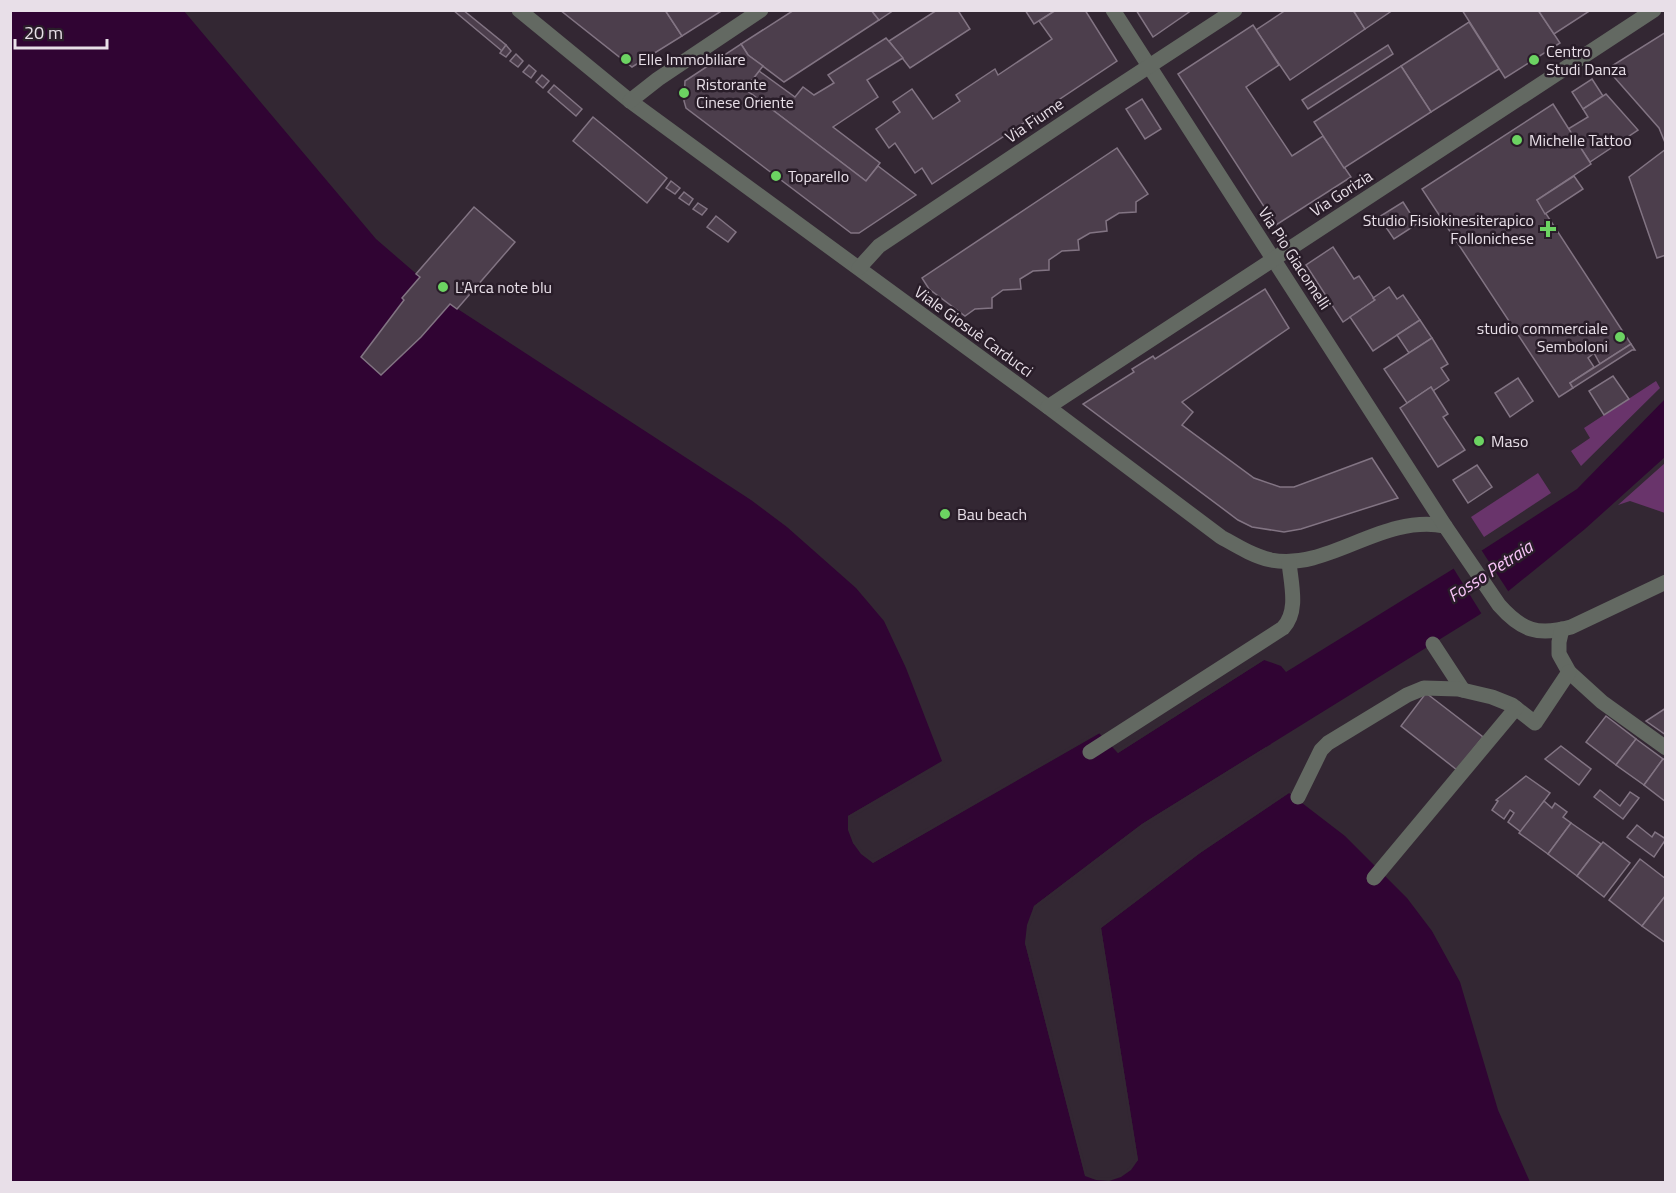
<svg xmlns="http://www.w3.org/2000/svg" width="1676" height="1193" viewBox="0 0 1676 1193" font-family="'Titillium Web',sans-serif">
  <style>
    .green { fill: #69346b }
    .water { fill: #300433 }
    .pier { fill: #332733 }
    .building { fill: #4c3e4c; stroke: #827483; stroke-width: 1.5 }
    .lines { fill: none; stroke-linecap: round; stroke-linejoin: round }
    .minor { stroke: #636962; stroke-width: 15 }
    .poi-dot { fill: #6cd362; stroke: #291d29; stroke-width: 2 }
    .labels { text-anchor: middle; dominant-baseline: central; stroke-width: 5; stroke-linejoin: round; paint-order: stroke }
    .poi-label { font-size: 16px; fill: #e8dfe8; stroke: #291d29; text-anchor: start }
    .street-label { font-size: 16px; fill: #e8dfe8; stroke: #291d29 }
    .water-label { font-size: 18px; font-style: italic; fill: #f8c5f8; stroke: #291d29 }
  </style>
  <rect width="100%" height="100%" fill="#332733"/>
  <g class="green">
    <polygon points="1656,381 1660,388 1581,466 1571,451 1590,438 1584,428"/>
    <polygon points="1665,463 1665,513 1630,501 1618,505"/>
    <polygon points="1538,473 1551,493 1484,537 1471,517"/>
  </g>
  <path class="water" d="M10,11h174l192,228 44,38 -18,21 2,2 -43,57 19,17 70,-70 301,196 36,27 69,61 28,33 22,47 36,93 -94,55 5,27 20,20 227,-130 18,20 146,-93 17,6 5,6 167,-103 124,-80 88,-90v58l-80,72 -106,86 -337,209 -108,82 -9,37 60,232c26,11 35,3 53,-15l-37,-232 99,-75 89,-60 56,43 62,62 25,33 28,51 38,128 32,72h-1519z"/>
  <g class="pier">
    <polygon points="1480,548 1510,594 1483,616 1452,566"/>
    <polygon points="1260,659 1264,660 1118,753 1099,733 873,863 861,854 853,843 848,830 848,816 945,760 944,764 851,818 851,829 856,842 863,852 873,859 1099,730 1102,731 1118,749"/>
    <polygon points="1266,747 1268,749 1144,827 1037,908 1030,926 1028,943 1087,1173 1097,1177 1109,1178 1120,1174 1129,1168 1135,1159 1099,926 1198,850 1289,790 1289,793 1200,853 1101,928 1138,1160 1131,1170 1121,1177 1109,1181 1096,1180 1085,1176 1025,943 1027,925 1034,906 1142,824"/>
  </g>
  <g class="building">
    <polygon points="453,10 463,10 506,45 502,51"/>
    <polygon points="560,10 665,10 682,36 632,67"/>
    <polygon points="665,10 723,10 682,36"/>
    <polygon points="794,10 871,10 879,20 784,82 748,55 741,44"/>
    <polygon points="871,10 894,10 879,20"/>
    <polygon points="937,10 962,10 959,12 970,29 910,68 889,41"/>
    <polygon points="1025,10 1056,10 1034,24"/>
    <polygon points="1056,10 1085,10 1117,61 932,184 922,168 915,173 895,143 889,148 876,129 900,112 893,102 912,89 933,119 960,101 956,95 995,69 998,75 1052,39 1039,21"/>
    <polygon points="1136,10 1192,10 1153,37"/>
    <polygon points="1286,10 1353,10 1365,29 1290,80 1256,30"/>
    <polygon points="1353,10 1393,10 1365,29"/>
    <polygon points="1462,10 1538,10 1560,43 1505,78"/>
    <polygon points="1538,10 1591,10 1554,34"/>
    <polygon points="1469,22 1499,69 1431,112 1401,66"/>
    <polygon points="1253,25 1279,65 1246,87 1292,156 1323,136 1351,177 1276,225 1178,74"/>
    <polygon points="1666,32 1666,145 1659,128 1607,69"/>
    <polygon points="886,38 903,58 867,80 878,97 833,127 880,163 866,181 745,89 759,71 795,97 803,87 814,95 834,83 828,75"/>
    <polygon points="741,44 748,55 763,66 745,89 866,181 878,166 916,195 859,233 851,233 686,108 684,101 685,81"/>
    <polygon points="506,45 511,51 506,57 500,53"/>
    <polygon points="1388,45 1393,54 1308,109 1302,100"/>
    <polygon points="516,54 523,61 518,67 510,61"/>
    <polygon points="529,65 536,71 531,78 523,72"/>
    <polygon points="1401,66 1431,112 1344,168 1314,122"/>
    <polygon points="542,75 549,81 543,88 536,82"/>
    <polygon points="1592,79 1603,96 1583,109 1572,92"/>
    <polygon points="554,85 582,109 576,116 548,92"/>
    <polygon points="1606,94 1638,130 1590,162 1568,129 1588,117 1583,109"/>
    <polygon points="1142,99 1161,129 1145,139 1126,109"/>
    <polygon points="1553,104 1591,164 1537,200 1631,344 1600,364 1594,353 1588,358 1594,367 1570,383 1573,388 1559,397 1422,189"/>
    <polygon points="593,117 667,178 647,203 573,141"/>
    <polygon points="1117,148 1148,194 1136,202 1136,212 1119,213 1106,221 1107,231 1090,233 1078,240 1079,250 1062,251 1049,260 1049,270 1033,271 1020,279 1021,289 1003,290 992,298 992,308 975,309 965,316 929,289 922,278"/>
    <polygon points="1666,149 1666,255 1657,258 1629,177"/>
    <polygon points="1574,176 1583,189 1545,214 1537,200"/>
    <polygon points="671,181 680,188 675,194 666,188"/>
    <polygon points="684,192 693,199 689,205 679,198"/>
    <polygon points="1403,202 1417,224 1394,239 1379,217"/>
    <polygon points="698,203 707,209 702,215 693,209"/>
    <polygon points="474,207 515,242 457,309 450,304 421,337 381,375 361,357 404,300 402,298 420,277 416,274"/>
    <polygon points="716,216 736,232 728,242 707,227"/>
    <polygon points="1333,247 1354,279 1359,276 1375,300 1343,322 1306,265"/>
    <polygon points="1389,287 1397,299 1403,295 1420,320 1373,351 1350,317 1375,300 1373,298"/>
    <polygon points="1265,289 1289,328 1182,402 1193,412 1182,425 1254,478 1280,487 1294,487 1372,458 1398,498 1301,529 1284,532 1252,527 1238,520 1083,404 1134,372 1132,369 1153,356 1155,359"/>
    <polygon points="1420,320 1432,338 1409,353 1397,335"/>
    <polygon points="1432,338 1448,364 1441,368 1449,380 1433,391 1431,387 1407,403 1384,369"/>
    <polygon points="1631,344 1635,350 1632,350 1573,388 1570,383"/>
    <polygon points="1613,376 1629,399 1604,415 1589,391"/>
    <polygon points="1518,378 1533,401 1510,417 1495,393"/>
    <polygon points="1431,387 1448,414 1443,417 1465,450 1438,467 1400,408"/>
    <polygon points="1477,465 1492,487 1468,503 1453,480"/>
    <polygon points="1426,693 1483,737 1457,770 1401,726"/>
    <polygon points="1666,708 1666,735 1646,721"/>
    <polygon points="1606,716 1636,739 1616,765 1586,742"/>
    <polygon points="1636,739 1663,759 1644,785 1616,765"/>
    <polygon points="1561,746 1591,769 1579,785 1545,759"/>
    <polygon points="1663,759 1666,761 1666,802 1644,785"/>
    <polygon points="1526,776 1550,793 1521,832 1508,822 1514,813 1510,810 1504,819 1492,810 1498,801 1496,800"/>
    <polygon points="1600,790 1620,806 1630,792 1639,798 1623,819 1594,797"/>
    <polygon points="1544,801 1552,808 1555,803 1567,812 1563,817 1571,823 1548,854 1519,833"/>
    <polygon points="1571,823 1601,844 1577,876 1548,854"/>
    <polygon points="1637,825 1652,837 1655,832 1666,839 1654,857 1627,837"/>
    <polygon points="1603,842 1630,863 1604,897 1577,876"/>
    <polygon points="1640,859 1666,879 1666,895 1642,926 1609,900"/>
    <polygon points="1666,895 1666,943 1642,926"/>
  </g>
  <g class="lines">
    <g class="minor">
      <path d="M519,10l111,91 418,306 173,130c16,9 32,19 50,23 59,11 109,-46 174,-34"/>
      <path d="M1113,10l332,516 54,79c23,26 39,31 72,22l95,-45"/>
      <polyline points="630,101 658,79 761,10"/>
      <polyline points="859,268 879,246 1099,99 1235,10"/>
      <polyline points="1048,407 1654,10"/>
      <polyline points="1562,629 1559,642 1559,654 1569,672 1602,702 1666,748"/>
      <polyline points="1433,644 1463,690"/>
      <path d="M1090,752l193,-124c16,-17 8,-44 6,-66"/>
      <polyline points="1298,797 1321,750 1328,743 1407,695 1424,688 1458,689 1492,697 1512,705 1535,723 1569,672"/>
      <polyline points="1374,878 1516,708"/>
    </g>
  </g>
  <g class="poi-dot">
    <circle cx="626" cy="59" r="6"/>
    <circle cx="1534" cy="60" r="6"/>
    <circle cx="684" cy="93" r="6"/>
    <circle cx="1517" cy="140" r="6"/>
    <circle cx="776" cy="176" r="6"/>
    <path d="M1545 220h6v6h6v6h-6v6h-6v-6h-6v-6h6z"/>
    <circle cx="443" cy="287" r="6"/>
    <circle cx="1620" cy="337" r="6"/>
    <circle cx="1479" cy="441" r="6"/>
    <circle cx="945" cy="514" r="6"/>
  </g>
  <g class="labels">
    <g class="poi-label">
      <text x="1546" y="51">Centro<tspan x="1546" dy="18">Studi Danza</tspan></text>
      <text x="638" y="59">Elle Immobiliare</text>
      <text x="696" y="84">Ristorante<tspan x="696" dy="18">Cinese Oriente</tspan></text>
      <text x="1529" y="140">Michelle Tattoo</text>
      <text x="788" y="176">Toparello</text>
      <text x="1534" y="220" text-anchor="end">Studio Fisiokinesiterapico<tspan x="1534" dy="18">Follonichese</tspan></text>
      <text x="455" y="287">L'Arca note blu</text>
      <text x="1608" y="328" text-anchor="end">studio commerciale<tspan x="1608" dy="18">Semboloni</tspan></text>
      <text x="1491" y="441">Maso</text>
      <text x="957" y="514">Bau beach</text>
    </g>
    <g class="street-label">
      <text transform="translate(1034 120) rotate(-34)">Via Fiume</text>
      <text transform="translate(1341 193) rotate(-33)">Via Gorizia</text>
      <text transform="translate(1295 258) rotate(57)">Via Pio Giacomelli</text>
      <text transform="translate(974 331) rotate(36)">Viale Giosuè Carducci</text>
    </g>
    <g class="water-label">
      <text transform="translate(1490 571) rotate(-33)">Fosso Petraia</text>
    </g>
  </g>
  <rect width="1676" height="1193" fill="none" stroke="#e8dfe8" stroke-width="24"/>
  <path d="M15 39v9h92v-9" fill="none" stroke="#e8dfe8" stroke-width="3"/>
  <text x="24" y="39" font-size="18" fill="#e8dfe8" stroke="#291d29" stroke-width="4.5" paint-order="stroke">20 m</text>
</svg>
